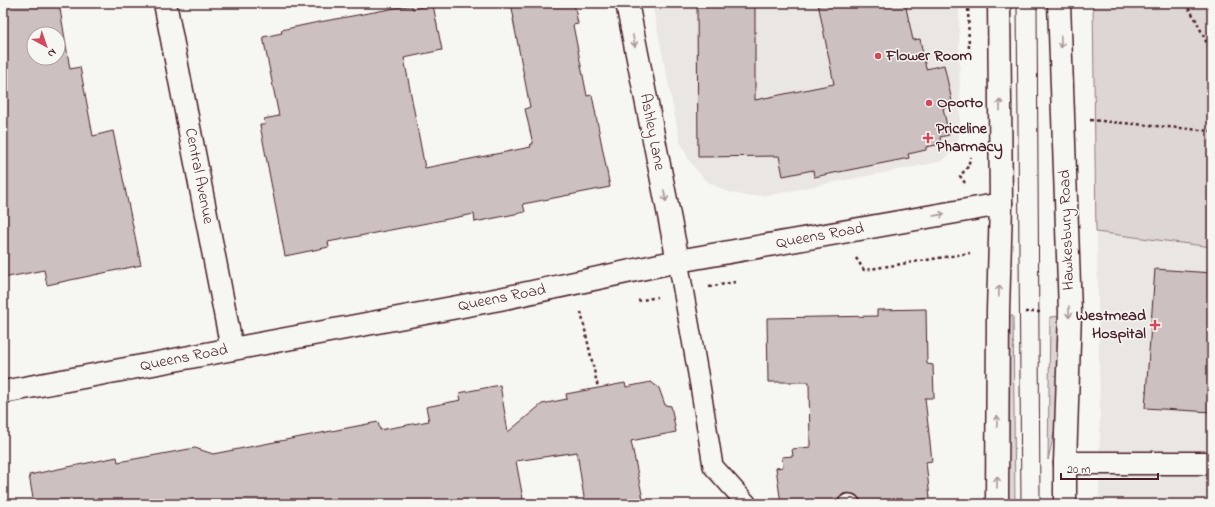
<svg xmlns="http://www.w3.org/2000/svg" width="1215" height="507" viewBox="0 0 1215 507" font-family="'Indie Flower',sans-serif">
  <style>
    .built { fill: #e9e6e3 }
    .green { fill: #ddd6d5; stroke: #947a80 }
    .building { fill: #ccc1c0; stroke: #4a1f2b; fill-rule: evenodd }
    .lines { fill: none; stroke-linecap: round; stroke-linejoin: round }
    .service-casing { stroke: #4a1f2b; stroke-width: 22 }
    .minor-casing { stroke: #4a1f2b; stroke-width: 25 }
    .path { stroke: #4a1f2b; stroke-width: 2.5; stroke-dasharray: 3 3; stroke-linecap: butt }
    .service { stroke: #f6f6f2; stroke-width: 19 }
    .minor { stroke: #f6f6f2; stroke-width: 22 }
    .tram { stroke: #4a1f2b; stroke-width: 1 }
    .oneway { stroke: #a99598 }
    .poi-dot { fill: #d1495b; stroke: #f6f6f2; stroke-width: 1.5 }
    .labels { text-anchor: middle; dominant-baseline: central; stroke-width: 3; stroke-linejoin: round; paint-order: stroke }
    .poi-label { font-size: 16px; font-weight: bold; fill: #4a1f2b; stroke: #f6f6f2; text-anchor: start }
    .street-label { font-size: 16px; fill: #4a1f2b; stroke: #f6f6f2 }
  </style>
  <rect width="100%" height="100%" fill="#f6f6f2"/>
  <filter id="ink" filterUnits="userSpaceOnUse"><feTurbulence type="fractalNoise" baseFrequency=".025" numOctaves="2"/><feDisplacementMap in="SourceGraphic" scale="8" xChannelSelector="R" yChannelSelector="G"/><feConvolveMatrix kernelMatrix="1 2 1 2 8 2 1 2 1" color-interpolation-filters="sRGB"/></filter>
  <g filter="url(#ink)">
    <g class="built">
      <polygon points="652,3 959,3 960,130 956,148 942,161 924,165 789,191 771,195 746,196 725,191 705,180 690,162 680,141"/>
      <polygon points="1093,3 1212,3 1212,504 1099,504 1100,417"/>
    </g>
    <g class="green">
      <polygon points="1093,3 1212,3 1212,247 1096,232"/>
      <polygon points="1003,316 1013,316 1015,504 1004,504"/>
      <polygon points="1063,316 1061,403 1048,460 1050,317"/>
    </g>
    <g class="building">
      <path d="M3,3h56l11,66 10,-2 13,69 20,-5 28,134 -94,20 -3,-15 -41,8zM34,34h24v24h-24z"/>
      <polygon points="511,3 574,3 578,24 573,25 587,96 592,95 610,187 523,204 525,212 475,222 474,214 328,242 329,247 285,256 260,125 265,125 264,119 279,116 263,37 282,33 281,30 314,23 412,5 412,9 433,5 442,50 404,58 425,168 531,147 530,144 533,144 525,109 530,107 513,19 514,19"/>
      <polygon points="697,3 755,3 755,100 834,84 818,3 905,3 913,40 920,39 926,69 944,65 953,106 943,108 949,135 940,137 941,144 926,147 926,150 908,154 909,158 814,177 813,170 783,176 779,156 698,157"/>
      <polygon points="1155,269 1212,273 1212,412 1145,408"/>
      <polygon points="926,309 927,364 933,365 934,398 925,398 932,461 926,462 930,498 880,504 861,504 860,499 856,495 848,493 843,494 839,498 837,504 781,504 776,468 783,467 782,457 793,456 792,449 810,447 809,382 768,382 767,318 877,316 877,310"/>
      <polygon points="651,382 659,388 665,405 671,406 676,432 631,441 644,504 585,504 577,452 516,461 524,504 34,504 29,475 117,457 118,462 195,448 213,454 378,422 380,430 429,421 426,407 461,400 459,393 500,385 508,432 542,404 567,399 566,394 625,383 626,387"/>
    </g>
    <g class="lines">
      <g class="service-casing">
        <g id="service">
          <polyline points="678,261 700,385 713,466 747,504"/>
          <polyline points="848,504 850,504"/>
        </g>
      </g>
      <g class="minor-casing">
        <g id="minor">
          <polyline points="165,3 232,349"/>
          <polyline points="627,3 678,261"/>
          <polyline points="1059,3 1070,312 1065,463 1065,504"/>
          <polyline points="3,392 500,299 678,261 1001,204"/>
          <polyline points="1065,463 1212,463"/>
          <polyline points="997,504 998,311 1001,204 999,3"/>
        </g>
      </g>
      <g class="path">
        <polyline points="968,3 969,52"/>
        <polyline points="1185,3 1195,18 1212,54"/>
        <polyline points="1090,120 1212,131"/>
        <polyline points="965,183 960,176 967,168 971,157"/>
        <polyline points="856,258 864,270 970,253"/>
        <polyline points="709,287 735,282"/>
        <polyline points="638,301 657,297"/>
        <polyline points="581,312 598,388"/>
        <polyline points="1025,312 1042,312"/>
      </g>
      <use href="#service" class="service"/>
      <use href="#minor" class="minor"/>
      <g class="tram">
        <polyline points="1017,3 1021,504"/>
        <polyline points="1037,3 1040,504"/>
      </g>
    </g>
    <defs><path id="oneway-shaft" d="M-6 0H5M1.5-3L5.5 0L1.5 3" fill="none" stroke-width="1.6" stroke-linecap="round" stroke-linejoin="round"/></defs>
    <g class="oneway">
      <use href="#oneway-shaft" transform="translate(634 41) rotate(79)"/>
      <use href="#oneway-shaft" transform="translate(1061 42) rotate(88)"/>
      <use href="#oneway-shaft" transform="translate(1000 105) rotate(-90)"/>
      <use href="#oneway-shaft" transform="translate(665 196) rotate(79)"/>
      <use href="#oneway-shaft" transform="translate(939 215) rotate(-10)"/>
      <use href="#oneway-shaft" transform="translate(999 291) rotate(-89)"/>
      <use href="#oneway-shaft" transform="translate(1069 312) rotate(90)"/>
      <use href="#oneway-shaft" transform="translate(997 421) rotate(-89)"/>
      <use href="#oneway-shaft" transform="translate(997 482) rotate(-90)"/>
    </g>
  </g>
  <g class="poi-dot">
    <circle cx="878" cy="56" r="4"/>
    <circle cx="929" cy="103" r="4"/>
    <path d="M926 132h4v4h4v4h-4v4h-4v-4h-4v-4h4z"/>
    <path d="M1153 319h4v4h4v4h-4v4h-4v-4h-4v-4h4z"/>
  </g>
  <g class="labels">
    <g class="poi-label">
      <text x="886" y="56">Flower Room</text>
      <text x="937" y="103">Oporto</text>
      <text x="936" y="129">Priceline<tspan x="936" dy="18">Pharmacy</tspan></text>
      <text x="1146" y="316" text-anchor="end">Westmead<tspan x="1146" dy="18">Hospital</tspan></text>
    </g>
    <g class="street-label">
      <text transform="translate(652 132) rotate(79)">Ashley Lane</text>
      <text transform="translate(199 176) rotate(79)">Central Avenue</text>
      <text transform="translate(1067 230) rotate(-92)">Hawkesbury Road</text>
      <text transform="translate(820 236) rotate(-10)">Queens Road</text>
      <text transform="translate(502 298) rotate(-11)">Queens Road</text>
      <text transform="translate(184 358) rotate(-11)">Queens Road</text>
    </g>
  </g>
  <rect width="1215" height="507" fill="none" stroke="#f6f6f2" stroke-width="16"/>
  <rect x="8" y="8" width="1199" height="491" fill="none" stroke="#4a1f2b" stroke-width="1.5" filter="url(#ink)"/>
  <g transform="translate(46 46) rotate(140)"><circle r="19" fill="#f6f6f2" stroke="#b1a0a2"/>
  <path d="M0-3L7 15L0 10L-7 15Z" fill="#d1495b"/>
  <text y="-6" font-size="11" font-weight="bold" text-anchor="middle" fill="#4a1f2b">N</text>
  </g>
  <path d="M1061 473v6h97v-6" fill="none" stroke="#4a1f2b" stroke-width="2"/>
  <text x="1067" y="473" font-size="12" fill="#4a1f2b" stroke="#f6f6f2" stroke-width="3" paint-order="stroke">20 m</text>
</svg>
